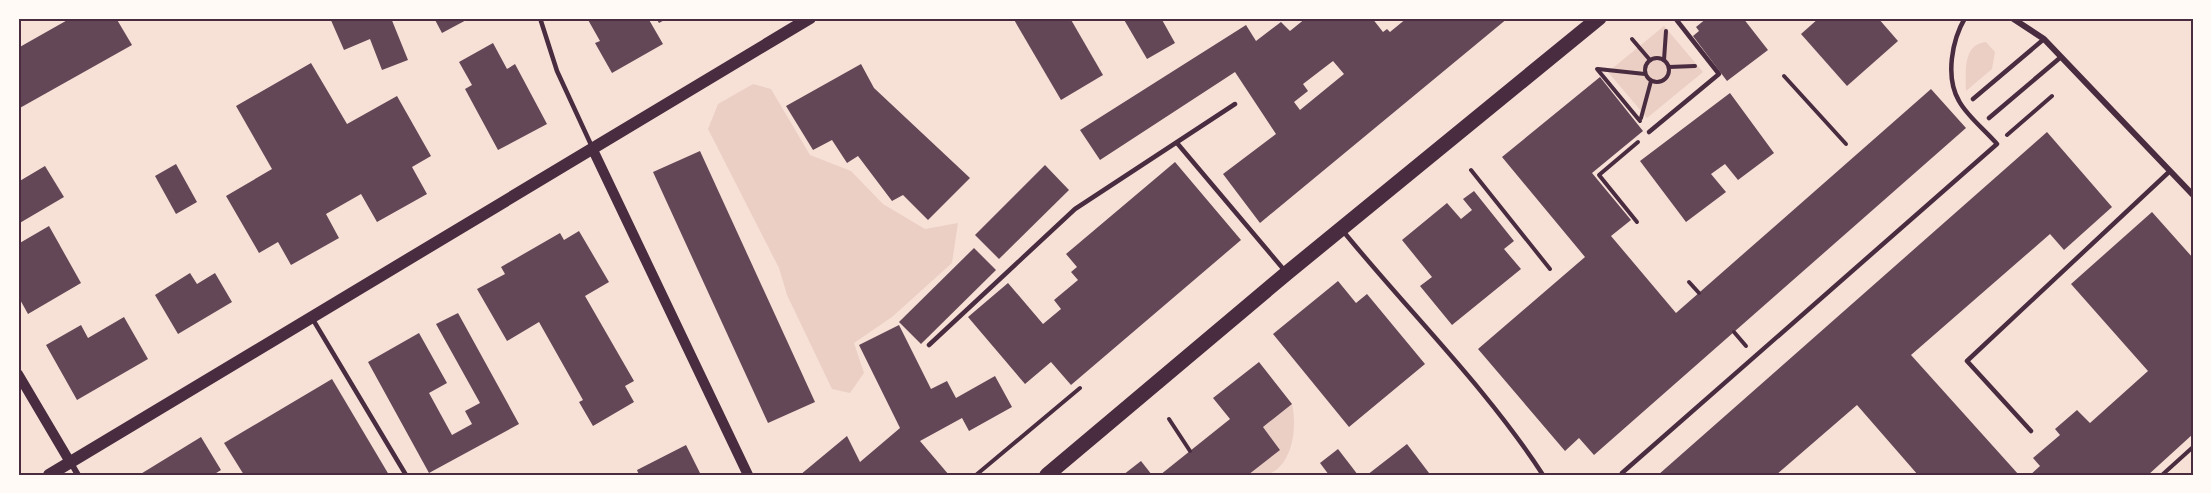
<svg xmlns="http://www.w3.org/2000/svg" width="2211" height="493" viewBox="0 0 2211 493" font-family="Lato,sans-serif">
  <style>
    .green { fill: #ebcfc5 }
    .building { fill: #644757; fill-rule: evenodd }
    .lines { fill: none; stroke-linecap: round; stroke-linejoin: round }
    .path { stroke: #4a2c40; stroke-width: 4 }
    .service { stroke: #4a2c40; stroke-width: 4.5 }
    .minor { stroke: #4a2c40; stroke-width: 6 }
    .tertiary { stroke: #4a2c40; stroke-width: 10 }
    .secondary { stroke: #4a2c40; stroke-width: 12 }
    .primary { stroke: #4a2c40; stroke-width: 15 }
    .neatline { fill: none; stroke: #4a2c40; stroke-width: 2 }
  </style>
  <rect width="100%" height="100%" fill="#f7e1d7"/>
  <g class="green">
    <polygon points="1664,26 1703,72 1647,118 1608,72"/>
    <path d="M1986,42l9,10 -3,17 -26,22c0,-18 -4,-47 20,-49z"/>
    <polygon points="753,84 771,89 810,155 851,171 883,204 925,229 958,223 952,263 892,317 854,343 864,373 850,393 832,389 787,295 779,268 708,129 718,104"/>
    <path d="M1292,404c5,22 2,61 -25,71 -4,2 -13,0 -19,0l32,-25 -17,-23z"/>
  </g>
  <g class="building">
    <polygon points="71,18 116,18 132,45 18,109 18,48"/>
    <polygon points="330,18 391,18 408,60 382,70 370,39 344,50"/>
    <polygon points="434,18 470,18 442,33"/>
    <polygon points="587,18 648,18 663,44 612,73 595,43 600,41"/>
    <polygon points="656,18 668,18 659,23"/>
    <polygon points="1013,18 1070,18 1103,75 1061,100"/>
    <polygon points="1123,18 1161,18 1175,43 1147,59"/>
    <path d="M1306,18h66l11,14 4,-3 3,3 17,-14h101l-248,205 -37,-49 53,-40 -41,-62 -135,88 -20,-30 166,-105 10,16 25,-19 9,9zM1333,61l11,13 -44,36 -6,-8 14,-11 -5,-7z"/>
    <polygon points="1707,18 1743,18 1768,50 1727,81 1693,36 1699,31 1696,27"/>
    <polygon points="1819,18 1878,18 1898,41 1847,86 1801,34"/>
    <polygon points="493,43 507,69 515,64 547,124 498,150 465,89 472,85 459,62"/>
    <polygon points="311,63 347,124 397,96 431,156 412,167 427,194 377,222 361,194 326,214 339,238 291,265 278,242 259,253 226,196 272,169 236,106"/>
    <polygon points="861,64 874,88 970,178 928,220 903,195 892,201 858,156 847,163 832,140 813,150 786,106"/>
    <polygon points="1600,77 1643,131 1592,173 1631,220 1611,236 1676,313 1931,89 1966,128 1594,455 1579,438 1565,451 1478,349 1585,257 1502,157"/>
    <polygon points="1730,93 1774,153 1738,180 1725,164 1711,174 1726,192 1686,222 1640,161"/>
    <polygon points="2047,132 2112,207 2064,250 2050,234 1911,355 2019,475 1918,475 1857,405 1776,475 1658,475"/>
    <polygon points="700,151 815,402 768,423 653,172"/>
    <polygon points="1175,162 1241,240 1071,385 1051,362 1025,384 968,317 1008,283 1043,324 1061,309 1054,300 1078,280 1071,272 1077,267 1066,254"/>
    <polygon points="176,164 197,202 176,214 155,176"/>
    <polygon points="1045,165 1069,190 999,259 975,235"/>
    <polygon points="45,166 64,197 18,224 18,182"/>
    <polygon points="1474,191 1514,241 1504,249 1521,269 1452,325 1420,286 1432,277 1402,240 1447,203 1461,219 1472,210 1463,199"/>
    <polygon points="2152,212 2193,258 2193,434 2148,475 2030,475 2040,466 2033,458 2060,435 2055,429 2077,410 2090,423 2148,371 2071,284"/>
    <polygon points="49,226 81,283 28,314 18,296 18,244"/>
    <polygon points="579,231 609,282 585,296 634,381 625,386 634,402 593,426 579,402 583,400 539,322 507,341 477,289 505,274 501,267 560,233 564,240"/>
    <polygon points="974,248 996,270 921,344 899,322"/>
    <polygon points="190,273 197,284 215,273 232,302 178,334 155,295"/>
    <polygon points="1338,281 1356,303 1367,294 1425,364 1349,427 1273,334"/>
    <polygon points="458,313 519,424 429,473 368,362 419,333 447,383 429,393 452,435 472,424 465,411 480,403 436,324"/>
    <polygon points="124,317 148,359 77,400 46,345 81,325 88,338"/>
    <polygon points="899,325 931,389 947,381 956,398 995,376 1012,407 969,431 962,418 920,441 949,475 800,475 847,436 860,462 900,428 859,345"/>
    <polygon points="1259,362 1292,404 1263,427 1280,450 1248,475 1160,475 1230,419 1213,398"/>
    <polygon points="332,379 389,475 244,475 224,443"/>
    <polygon points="201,437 221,470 213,475 139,475"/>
    <polygon points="1407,444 1429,473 1425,475 1367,475"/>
    <polygon points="686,445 701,475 639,475 637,470"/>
    <polygon points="1338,449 1358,475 1329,475 1320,463"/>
    <polygon points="1141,461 1152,475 1123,475"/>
  </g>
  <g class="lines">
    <g class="path">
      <polyline points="1632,39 1650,60"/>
      <circle cx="1657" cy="70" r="12"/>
      <polyline points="1664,60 1666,31"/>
      <polyline points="1669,67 1695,66"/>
      <polyline points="1597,69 1640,121"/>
      <polyline points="1598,69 1645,74"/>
      <polyline points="1784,76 1846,144"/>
      <polyline points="1641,118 1651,81"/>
      <polyline points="2007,135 2052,96"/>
      <polyline points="1471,170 1550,269"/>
      <polyline points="1637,222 1599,175 1638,142"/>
      <polyline points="1689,282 1699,293"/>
      <polyline points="1734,332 1746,346"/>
      <polyline points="1169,419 1190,451"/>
      <polyline points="976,475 1080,388"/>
      <polyline points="2162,475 2193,447"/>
    </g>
    <g class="service">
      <polyline points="540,18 557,71 593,149"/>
      <polyline points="1973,99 2044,39"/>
      <polyline points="1989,118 2061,57"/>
      <polyline points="1649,132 1719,74 1675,18"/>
      <polyline points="1177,143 1285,271"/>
      <path d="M1343,231c66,81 143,156 200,244"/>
      <polyline points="312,318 406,475"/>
      <polyline points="929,345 1075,209 1235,104"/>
      <polyline points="2031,431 1967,361 2170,171"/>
      <path d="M1622,473l375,-329c-12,-14 -30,-28 -38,-43 -14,-24 -7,-61 6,-83"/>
    </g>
    <g class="minor">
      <polyline points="2012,18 2044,39 2193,195"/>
      <polyline points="71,463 78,475"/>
    </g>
    <g class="tertiary">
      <polyline points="593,150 748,475"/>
      <polyline points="18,374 70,462"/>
    </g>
    <polyline class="secondary" points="49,475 810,18"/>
    <polyline class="primary" points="1047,475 1287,273 1599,18"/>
  </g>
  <rect width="2211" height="493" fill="none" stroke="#fffaf5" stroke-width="39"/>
  <rect x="20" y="20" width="2172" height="454" class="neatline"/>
</svg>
